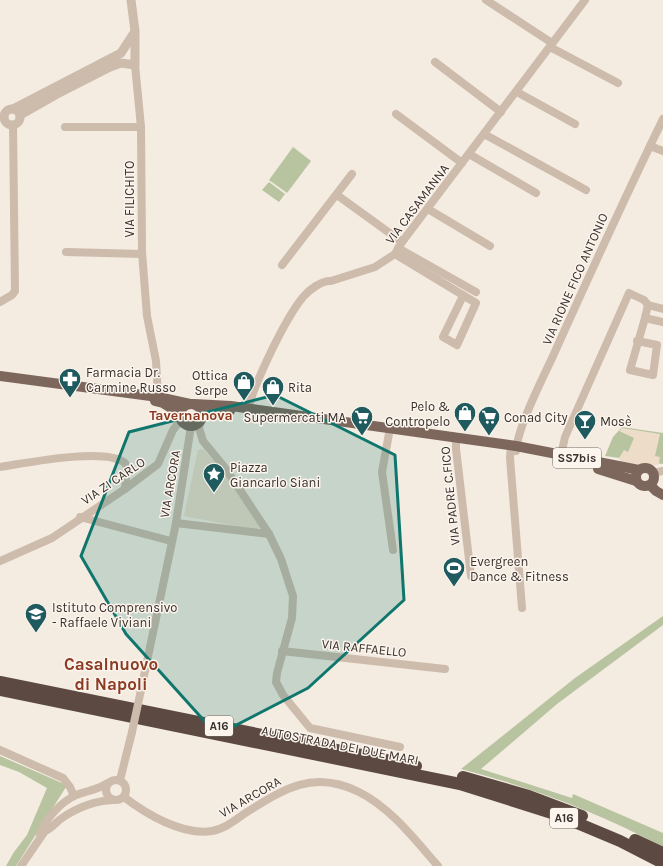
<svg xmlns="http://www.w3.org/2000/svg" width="663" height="866" viewBox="0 0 663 866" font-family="Karla,sans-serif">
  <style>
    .green { fill: #b8c4a0 }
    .plaza { fill: #ecdcc8 }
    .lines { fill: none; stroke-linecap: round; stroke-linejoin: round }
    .minor { stroke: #cdbbac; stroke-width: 8 }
    .tertiary { stroke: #cdbbac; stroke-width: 9 }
    .primary { stroke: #7d675c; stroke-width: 10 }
    .motorway { stroke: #5c4a42; stroke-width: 12 }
    .minor-bridge { stroke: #cdbbac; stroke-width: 8 }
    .marked { fill: #0f766e; fill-opacity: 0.2; stroke: #0f766e; stroke-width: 3; stroke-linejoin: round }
    .labels { text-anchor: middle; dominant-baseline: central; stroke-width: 3; stroke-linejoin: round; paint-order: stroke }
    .shield { fill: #fbf5ee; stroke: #756b66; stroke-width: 1 }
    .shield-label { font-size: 12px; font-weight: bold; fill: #3b302b }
    .street-label { font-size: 13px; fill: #3b302b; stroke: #fbf5ee }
    .poi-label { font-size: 13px; fill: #3b302b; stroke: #fbf5ee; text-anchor: start }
    .neighbourhood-label { font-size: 14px; font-weight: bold; fill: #8c3b22; stroke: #fbf5ee }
    .district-label { font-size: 17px; font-weight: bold; fill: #8c3b22; stroke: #fbf5ee }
  </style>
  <rect width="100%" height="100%" fill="#f4ebe1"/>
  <g class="green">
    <polygon points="293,147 311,161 287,193 269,180"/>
    <polygon points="269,182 285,194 279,202 262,190"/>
    <polygon points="622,427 663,433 663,464 605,456 613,437"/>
    <path d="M663,616v9l-106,79 -76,65 91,29 1,-4 90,39v14c-63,-34 -133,-60 -202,-78l114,-91z"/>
    <polygon points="0,756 62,783 66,787 16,866 6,866 14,852 27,835 47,788 19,772 0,765"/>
  </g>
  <g class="plaza">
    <polygon points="622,428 660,434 655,456 660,457 659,463 657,465 621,463 619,458 624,450 628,452 634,438 619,431"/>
    <polygon points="203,449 226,474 260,527 256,530 184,516 198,450"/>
  </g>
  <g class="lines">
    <g class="minor">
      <polyline points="486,0 552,43"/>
      <polyline points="550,47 618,83"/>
      <polyline points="435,62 501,112"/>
      <polyline points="135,65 141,127 142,252 147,316 156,361 158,397"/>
      <polyline points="517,92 575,124"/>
      <polyline points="396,114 462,163"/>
      <polyline points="65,127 141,127"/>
      <polyline points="484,134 586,190"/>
      <polyline points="650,146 663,151"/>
      <polyline points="469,154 536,193"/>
      <polyline points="337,195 402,242"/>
      <polyline points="428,209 490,246"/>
      <polyline points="398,248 476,292"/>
      <polyline points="66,252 142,254"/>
      <polyline points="395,254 476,303 457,345 443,337 463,296"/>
      <polyline points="282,265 352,174"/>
      <polyline points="0,302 12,295 15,291 13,125"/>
      <polyline points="648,305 663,309"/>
      <polyline points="637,341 657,345 653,375 630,370 645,318"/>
      <path d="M247,414c5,-27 38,-95 56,-117 6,-7 19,-17 28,-16l44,-14 20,-13 7,-12 183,-242"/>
      <polyline points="201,420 199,428 203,441 226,469 269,534 281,559 293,596 292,618 277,673 276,682 283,695 310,728 400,747"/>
      <polyline points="390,428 382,472 393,550"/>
      <polyline points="456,438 456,449 471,576"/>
      <polyline points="511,445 510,458 522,608"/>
      <path d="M516,451c2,-25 26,-71 37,-95 36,-80 72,-159 110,-237"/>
      <polyline points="561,455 565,437 629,293 644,300 648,305 645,318 663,322"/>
      <path d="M0,467c27,-4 105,-20 125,-4l2,4 -2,22"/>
      <polyline points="653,473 663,471"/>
      <polyline points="80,517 171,541"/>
      <polyline points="176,523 269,534"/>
      <polyline points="0,561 52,538 125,489 158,464 173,430 181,420"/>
      <polyline points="282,651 445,669"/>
      <polyline points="141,690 176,523 191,426"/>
      <polyline points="0,750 63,778 70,787 74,796"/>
      <circle cx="116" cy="790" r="10"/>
      <polyline points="120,780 132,732"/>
      <path d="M124,797c22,17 59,39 88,34 12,-2 22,-10 32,-17 39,-25 69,-45 115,-22 32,16 56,48 79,74"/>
      <path d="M40,834c5,-15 21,-32 36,-39 12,-5 19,-4 32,-12"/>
      <path d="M21,866l24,-35c7,-3 11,-9 17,-13 16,-11 32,-17 51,-18"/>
    </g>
    <g class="tertiary">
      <circle cx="12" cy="117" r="8"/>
      <polyline points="13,109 121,53 134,33"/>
      <polyline points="20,115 57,94 110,67 121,63 135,65 135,31 131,0"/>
    </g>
    <g class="primary">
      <polyline points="0,376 158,397 190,404"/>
      <polyline points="155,401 163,403 179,413"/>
      <circle cx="191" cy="415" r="11"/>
      <polyline points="194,404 231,406 516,446 639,470"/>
      <polyline points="202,417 213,412 230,411"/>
      <circle cx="645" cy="477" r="9"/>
      <polyline points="598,469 636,481"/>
      <polyline points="650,485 656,491 663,495"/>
    </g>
    <g class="motorway">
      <polyline points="0,682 416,766"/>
      <polyline points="0,690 460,784 558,815 620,841 663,863"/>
      <polyline points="463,777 529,796 582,816"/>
      <polyline points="635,840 663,853"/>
    </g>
    <polyline class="minor-bridge" points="132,732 141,690"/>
  </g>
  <path class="marked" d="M275,395l120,60 9,145 -96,88 -91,47 -91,-101 -45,-78 48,-124z"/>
  <defs>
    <g id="pharmacy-pin" transform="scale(1.15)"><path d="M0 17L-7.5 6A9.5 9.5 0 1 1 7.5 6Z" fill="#1f5a5e" stroke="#fbf5ee"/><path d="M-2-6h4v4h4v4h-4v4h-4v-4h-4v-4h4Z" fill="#fff"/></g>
    <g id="shop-pin" transform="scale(1.15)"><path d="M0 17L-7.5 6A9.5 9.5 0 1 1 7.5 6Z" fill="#1f5a5e" stroke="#fbf5ee"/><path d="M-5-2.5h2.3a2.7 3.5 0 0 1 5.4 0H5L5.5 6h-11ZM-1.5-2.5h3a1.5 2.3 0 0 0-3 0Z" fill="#fff"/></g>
    <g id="supermarket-pin" transform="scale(1.15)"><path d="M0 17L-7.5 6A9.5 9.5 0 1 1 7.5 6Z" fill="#1f5a5e" stroke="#fbf5ee"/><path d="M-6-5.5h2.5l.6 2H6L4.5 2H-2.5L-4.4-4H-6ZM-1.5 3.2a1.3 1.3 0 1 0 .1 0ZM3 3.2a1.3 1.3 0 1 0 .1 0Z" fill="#fff"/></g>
    <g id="bar-pin" transform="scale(1.15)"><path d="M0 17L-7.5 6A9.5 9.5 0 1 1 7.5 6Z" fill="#1f5a5e" stroke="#fbf5ee"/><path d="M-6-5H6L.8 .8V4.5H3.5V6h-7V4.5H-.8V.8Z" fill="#fff"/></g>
    <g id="sight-pin" transform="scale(1.15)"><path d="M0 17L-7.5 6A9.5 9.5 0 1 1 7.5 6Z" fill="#1f5a5e" stroke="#fbf5ee"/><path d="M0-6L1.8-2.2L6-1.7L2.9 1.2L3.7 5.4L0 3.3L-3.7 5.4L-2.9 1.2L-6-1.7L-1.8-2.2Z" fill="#fff"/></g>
    <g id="stadium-pin" transform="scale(1.15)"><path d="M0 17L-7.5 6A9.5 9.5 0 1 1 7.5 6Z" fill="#1f5a5e" stroke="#fbf5ee"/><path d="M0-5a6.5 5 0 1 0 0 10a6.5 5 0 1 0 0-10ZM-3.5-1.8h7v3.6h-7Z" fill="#fff"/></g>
    <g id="school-pin" transform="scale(1.15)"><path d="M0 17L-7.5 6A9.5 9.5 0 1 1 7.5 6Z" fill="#1f5a5e" stroke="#fbf5ee"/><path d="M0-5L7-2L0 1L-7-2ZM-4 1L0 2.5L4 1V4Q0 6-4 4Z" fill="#fff"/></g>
  </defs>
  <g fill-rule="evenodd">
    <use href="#pharmacy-pin" x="70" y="379"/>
    <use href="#shop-pin" x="244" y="382"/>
    <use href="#shop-pin" x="273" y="387"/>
    <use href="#shop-pin" x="465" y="413"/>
    <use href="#supermarket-pin" x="362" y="417"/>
    <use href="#supermarket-pin" x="489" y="417"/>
    <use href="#bar-pin" x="585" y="421"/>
    <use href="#sight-pin" x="214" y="474"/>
    <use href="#stadium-pin" x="454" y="568"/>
    <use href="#school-pin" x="36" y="614"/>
  </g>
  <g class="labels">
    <g class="shield">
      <rect x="553" y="448" width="48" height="20" rx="3"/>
      <rect x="205" y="716" width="28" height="20" rx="3"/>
      <rect x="550" y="808" width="28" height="20" rx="3"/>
    </g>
    <g class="shield-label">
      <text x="577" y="458">SS7bis</text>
      <text x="219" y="726">A16</text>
      <text x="564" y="818">A16</text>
    </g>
    <g class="street-label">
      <text transform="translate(129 199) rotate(-90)">VIA FILICHITO</text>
      <text transform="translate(417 204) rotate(-53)">VIA CASAMANNA</text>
      <text transform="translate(575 279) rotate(-66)">VIA RIONE FICO ANTONIO</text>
      <text transform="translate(113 481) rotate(-34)">VIA ZI CARLO</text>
      <text transform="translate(170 484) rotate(-80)">VIA ARCORA</text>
      <text transform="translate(450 496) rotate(-96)">VIA PADRE C.FICO</text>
      <text transform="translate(364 648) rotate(6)">VIA RAFFAELLO</text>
      <text transform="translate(340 745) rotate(11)">AUTOSTRADA DEI DUE MARI</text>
      <text transform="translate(250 797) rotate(-30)">VIA ARCORA</text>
    </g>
    <g class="poi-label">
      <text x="86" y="372">Farmacia Dr.<tspan x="86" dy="15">Carmine Russo</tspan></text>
      <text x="228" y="375" text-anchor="end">Ottica<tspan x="228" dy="15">Serpe</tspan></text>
      <text x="288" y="387">Rita</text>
      <text x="450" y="406" text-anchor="end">Pelo &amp;<tspan x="450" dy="15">Contropelo</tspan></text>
      <text x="346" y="417" text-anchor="end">Supermercati MA</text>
      <text x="504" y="417">Conad City</text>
      <text x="600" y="421">Mosè</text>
      <text x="230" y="467">Piazza<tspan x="230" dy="15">Giancarlo Siani</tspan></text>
      <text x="470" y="561">Evergreen<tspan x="470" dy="15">Dance &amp; Fitness</tspan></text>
      <text x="52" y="607">Istituto Comprensivo<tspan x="52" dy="15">- Raffaele Viviani</tspan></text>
    </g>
    <g class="neighbourhood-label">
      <text x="191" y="415">Tavernanova</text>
    </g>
    <g class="district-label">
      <text x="111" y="664">Casalnuovo<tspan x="111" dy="20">di Napoli</tspan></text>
    </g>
  </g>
</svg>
